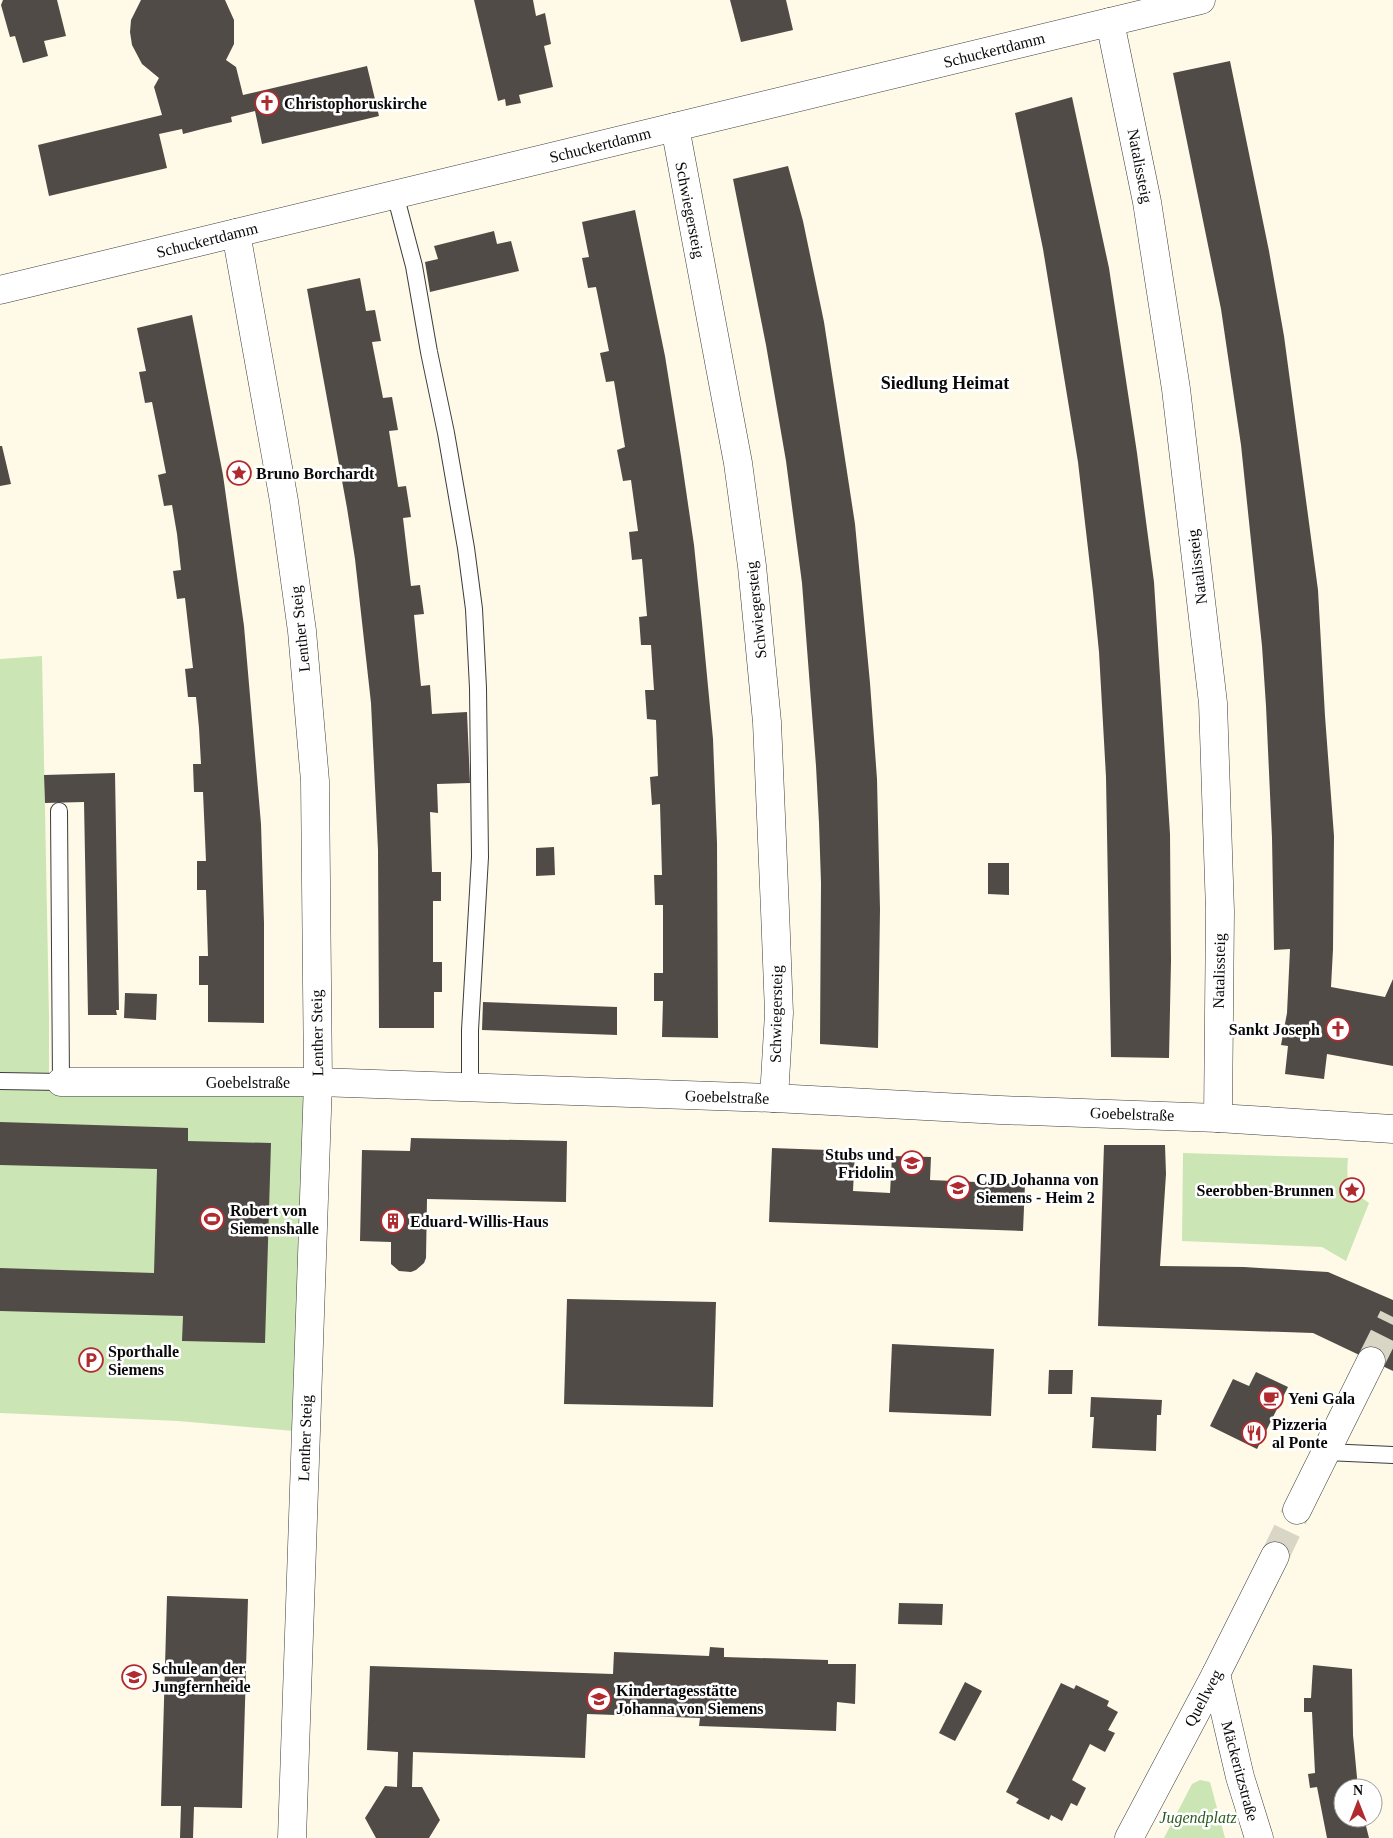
<svg xmlns="http://www.w3.org/2000/svg" width="1393" height="1838" viewBox="0 0 1393 1838" font-family="Georgia,serif">
  <style>
    .green { fill: #cce5b4 }
    .building { fill: #514b47 }
    .lines { fill: none; stroke-linecap: round; stroke-linejoin: round }
    .minor-tunnel { stroke: #d9d6c6; stroke-width: 28; stroke-dasharray: 28 14; stroke-linecap: butt }
    .service-casing { stroke: #3c3c3c; stroke-width: 18 }
    .minor-casing { stroke: #3c3c3c; stroke-width: 29 }
    .service { stroke: #fff; stroke-width: 16 }
    .minor { stroke: #fff; stroke-width: 28 }
    .labels { text-anchor: middle; dominant-baseline: central; stroke-width: 5; stroke-linejoin: round; paint-order: stroke }
    .street-label { font-size: 16px; fill: #090909; stroke: #fff }
    .poi-label { font-size: 16px; font-weight: bold; fill: #090909; stroke: #fff; text-anchor: start }
    .park-label { font-size: 16px; font-style: italic; fill: #2b5c1f; stroke: #fff }
    .neighbourhood-label { font-size: 18px; font-weight: bold; fill: #090909; stroke: #fff }
  </style>
  <rect width="100%" height="100%" fill="#fefae7"/>
  <g class="green">
    <polygon points="42,656 49,1015 49,1081 318,1082 305,1432 178,1421 0,1413 0,659"/>
    <path d="M1183,1153l165,5c-2,27 0,30 21,45l-23,58 -24,-14 -140,-6z"/>
    <polygon points="1200,1780 1210,1782 1225,1838 1164,1838 1192,1784"/>
  </g>
  <g class="building">
    <polygon points="3,0 57,0 66,36 44,41 48,56 23,63 15,36 10,37 1,5"/>
    <polygon points="141,0 225,0 234,20 234,44 226,60 236,67 243,95 367,66 379,116 262,144 255,111 231,117 232,122 206,128 183,134 182,129 159,134 167,168 49,196 38,145 162,115 154,87 159,78 142,64 132,45 130,32 131,20"/>
    <polygon points="474,0 533,0 536,16 545,13 551,44 544,46 553,87 519,95 521,103 506,106 505,99 498,101"/>
    <polygon points="730,0 786,0 793,30 741,42"/>
    <polygon points="1230,61 1269,251 1284,336 1318,590 1325,716 1334,836 1333,949 1331,987 1385,997 1393,979 1393,1066 1327,1054 1324,1079 1285,1074 1288,1046 1281,1045 1287,1013 1290,949 1274,950 1272,838 1266,706 1262,646 1241,445 1221,309 1173,73"/>
    <polygon points="1072,97 1109,268 1137,453 1154,582 1170,834 1171,961 1169,1058 1111,1057 1106,777 1099,652 1093,592 1078,462 1043,249 1015,113"/>
    <polygon points="788,166 803,221 824,322 855,524 870,683 877,779 880,909 878,1048 820,1044 821,883 819,823 816,766 802,583 786,461 766,345 733,179"/>
    <polygon points="635,210 665,356 681,456 694,545 702,623 713,739 717,843 718,1038 662,1037 663,1001 654,1001 654,973 663,973 663,905 655,905 654,875 662,875 660,804 652,805 650,777 658,776 656,720 647,719 645,690 654,690 651,645 641,645 639,617 647,616 642,559 632,560 629,532 638,531 631,480 623,481 617,450 625,447 614,381 606,382 600,353 609,351 596,287 588,288 582,258 589,257 582,222"/>
    <polygon points="494,231 497,244 511,241 519,271 430,292 425,262 438,259 434,246"/>
    <polygon points="360,278 366,311 375,310 381,341 372,342 383,398 392,397 398,430 389,431 398,487 406,486 411,517 403,518 411,586 420,585 424,614 414,615 421,686 430,685 432,714 467,712 470,783 437,784 438,813 430,812 432,872 441,872 441,901 433,901 433,962 442,962 442,992 434,992 434,1028 379,1028 378,850 371,703 355,559 347,508 307,289"/>
    <polygon points="192,315 223,475 244,626 261,824 264,923 264,1023 208,1022 208,985 199,985 199,956 208,956 206,890 197,890 197,861 206,861 203,792 194,792 193,764 201,764 199,728 196,697 188,697 185,669 193,668 185,598 177,599 173,571 181,570 177,534 172,505 164,506 158,475 166,473 152,402 145,403 139,372 146,371 137,328"/>
    <polygon points="0,446 2,446 11,484 0,486"/>
    <polygon points="115,773 119,1010 116,1010 117,1015 88,1015 84,802 45,803 44,775"/>
    <polygon points="554,847 555,875 536,876 536,848"/>
    <polygon points="988,863 1009,863 1009,895 988,894"/>
    <polygon points="125,993 157,994 156,1020 124,1018"/>
    <polygon points="483,1002 617,1007 617,1035 482,1030"/>
    <polygon points="0,1122 188,1128 188,1141 271,1143 265,1343 182,1341 183,1316 0,1311 0,1268 154,1273 157,1169 0,1165"/>
    <polygon points="411,1138 567,1141 566,1202 427,1199 426,1258 424,1263 416,1270 411,1272 399,1271 391,1264 391,1242 360,1241 362,1150 410,1151"/>
    <polygon points="1104,1145 1165,1145 1166,1174 1160,1266 1244,1267 1328,1272 1393,1300 1393,1371 1313,1333 1098,1326"/>
    <polygon points="772,1148 855,1151 853,1191 890,1193 892,1156 931,1157 930,1180 1025,1184 1023,1231 769,1222"/>
    <polygon points="567,1299 716,1302 713,1407 564,1404"/>
    <polygon points="892,1344 994,1349 991,1416 889,1412"/>
    <polygon points="1049,1370 1073,1370 1072,1394 1048,1394"/>
    <polygon points="1256,1372 1288,1387 1257,1449 1210,1426 1233,1379 1249,1386"/>
    <polygon points="1091,1397 1162,1400 1161,1415 1157,1415 1156,1451 1092,1448 1094,1417 1090,1417"/>
    <polygon points="167,1596 248,1599 242,1808 194,1807 193,1838 180,1838 181,1806 161,1806"/>
    <polygon points="899,1603 943,1604 942,1625 898,1624"/>
    <polygon points="710,1647 724,1648 724,1657 828,1660 828,1664 856,1664 855,1704 837,1702 836,1731 699,1726 700,1718 587,1714 585,1758 413,1752 412,1787 422,1787 440,1820 429,1838 376,1838 365,1818 385,1786 397,1787 398,1752 367,1750 370,1666 613,1674 614,1652 709,1656"/>
    <polygon points="1313,1665 1352,1669 1353,1735 1358,1788 1343,1788 1343,1818 1364,1818 1369,1838 1327,1838 1317,1787 1310,1788 1308,1774 1315,1773 1312,1712 1304,1712 1304,1698 1311,1698"/>
    <polygon points="965,1682 982,1691 955,1741 939,1733"/>
    <polygon points="1061,1683 1074,1689 1076,1685 1109,1701 1107,1706 1118,1712 1108,1730 1115,1733 1105,1752 1090,1744 1072,1780 1086,1788 1077,1806 1071,1803 1062,1821 1051,1815 1049,1820 1016,1803 1019,1799 1006,1792"/>
  </g>
  <g class="lines">
    <g class="minor-tunnel">
      <polyline points="1371,1361 1393,1317"/>
      <polyline points="1275,1556 1297,1510"/>
    </g>
    <g class="service-casing">
      <g id="service">
        <polyline points="395,194 414,266 429,352 446,433 466,548 474,609 478,688 480,857 470,1030 470,1089"/>
        <polyline points="0,1081 61,1082 59,811"/>
        <polyline points="1326,1452 1393,1455"/>
      </g>
    </g>
    <g class="minor-casing">
      <g id="minor">
        <polyline points="1110,22 1147,202 1176,389 1213,703 1220,911 1218,1118"/>
        <polyline points="675,127 738,463 752,566 767,722 775,910 779,1013 774,1098"/>
        <polyline points="236,233 284,501 302,631 315,781 318,1082 292,1838"/>
        <polyline points="0,290 1201,0"/>
        <polyline points="61,1082 318,1082 774,1098 1000,1110 1218,1118 1393,1129"/>
        <polyline points="1297,1510 1371,1361"/>
        <polyline points="1216,1674 1240,1777 1259,1838"/>
        <polyline points="1129,1838 1216,1674 1275,1556"/>
      </g>
    </g>
    <use href="#service" class="service"/>
    <use href="#minor" class="minor"/>
  </g>
  <defs>
    <g id="church-ring" transform="scale(1.25)"><circle r="9.5" fill="#fff" stroke="#b02b2f" stroke-width="1.5"/><path d="M-1.2-6h2.4v3.5h3.3v2.4h-3.3V6h-2.4V-.1h-3.3v-2.4h3.3Z" fill="#b02b2f"/></g>
    <g id="sight-ring" transform="scale(1.25)"><circle r="9.5" fill="#fff" stroke="#b02b2f" stroke-width="1.5"/><path d="M0-6L1.8-2.2L6-1.7L2.9 1.2L3.7 5.4L0 3.3L-3.7 5.4L-2.9 1.2L-6-1.7L-1.8-2.2Z" fill="#b02b2f"/></g>
    <g id="school-ring" transform="scale(1.25)"><circle r="9.5" fill="#fff" stroke="#b02b2f" stroke-width="1.5"/><path d="M0-5L7-2L0 1L-7-2ZM-4 1L0 2.5L4 1V4Q0 6-4 4Z" fill="#b02b2f"/></g>
    <g id="stadium-ring" transform="scale(1.25)"><circle r="9.5" fill="#fff" stroke="#b02b2f" stroke-width="1.5"/><path d="M0-5a6.5 5 0 1 0 0 10a6.5 5 0 1 0 0-10ZM-3.5-1.8h7v3.6h-7Z" fill="#b02b2f"/></g>
    <g id="building-ring" transform="scale(1.25)"><circle r="9.5" fill="#fff" stroke="#b02b2f" stroke-width="1.5"/><path d="M-4-6H4V6H1V3H-1V6H-4ZM-2.5-4.3h1.7v1.8h-1.7ZM.8-4.3h1.7v1.8H.8ZM-2.5-1h1.7V.8h-1.7ZM.8-1h1.7V.8H.8Z" fill="#b02b2f"/></g>
    <g id="parking-ring" transform="scale(1.25)"><circle r="9.5" fill="#fff" stroke="#b02b2f" stroke-width="1.5"/><path d="M-3.5-5.5H1a3.5 3.5 0 0 1 0 7H-1V5.5H-3.5ZM-1-3.4V-.6H.8a1.4 1.4 0 0 0 0-2.8Z" fill="#b02b2f"/></g>
    <g id="cafe-ring" transform="scale(1.25)"><circle r="9.5" fill="#fff" stroke="#b02b2f" stroke-width="1.5"/><path d="M-5.5-4.5H6V0H3Q3 3.5 0 3.5H-2.5Q-5.5 3.5-5.5 0ZM3-3.2v2h1.7v-2ZM-6 4.5H4V6H-6Z" fill="#b02b2f"/></g>
    <g id="restaurant-ring" transform="scale(1.25)"><circle r="9.5" fill="#fff" stroke="#b02b2f" stroke-width="1.5"/><path d="M-5-6h1v4h1v-4h1v4h1v-4h1v5L-1.5 .5V6h-2V.5L-5-1ZM5-6V6H3V1.5H1.5Q1.5-4 5-6Z" fill="#b02b2f"/></g>
  </defs>
  <g fill-rule="evenodd">
    <use href="#church-ring" x="267" y="103"/>
    <use href="#sight-ring" x="239" y="473"/>
    <use href="#church-ring" x="1338" y="1029"/>
    <use href="#school-ring" x="912" y="1163"/>
    <use href="#school-ring" x="958" y="1188"/>
    <use href="#sight-ring" x="1352" y="1190"/>
    <use href="#stadium-ring" x="212" y="1219"/>
    <use href="#building-ring" x="393" y="1221"/>
    <use href="#parking-ring" x="91" y="1360"/>
    <use href="#cafe-ring" x="1271" y="1398"/>
    <use href="#restaurant-ring" x="1254" y="1433"/>
    <use href="#school-ring" x="134" y="1677"/>
    <use href="#school-ring" x="599" y="1699"/>
  </g>
  <g class="labels">
    <g class="street-label">
      <text transform="translate(994 50) rotate(-14)">Schuckertdamm</text>
      <text transform="translate(600 145) rotate(-14)">Schuckertdamm</text>
      <text transform="translate(1140 166) rotate(79)">Natalissteig</text>
      <text transform="translate(690 210) rotate(79)">Schwiegersteig</text>
      <text transform="translate(207 240) rotate(-14)">Schuckertdamm</text>
      <text transform="translate(1197 567) rotate(-97)">Natalissteig</text>
      <text transform="translate(756 610) rotate(-96)">Schwiegersteig</text>
      <text transform="translate(300 629) rotate(-96)">Lenther Steig</text>
      <text transform="translate(1219 971) rotate(-89)">Natalissteig</text>
      <text transform="translate(776 1014) rotate(-89)">Schwiegersteig</text>
      <text transform="translate(317 1033) rotate(-91)">Lenther Steig</text>
      <text x="248" y="1082">Goebelstraße</text>
      <text transform="translate(727 1097) rotate(2)">Goebelstraße</text>
      <text transform="translate(1132 1114) rotate(2)">Goebelstraße</text>
      <text transform="translate(305 1438) rotate(-88)">Lenther Steig</text>
      <text transform="translate(1203 1698) rotate(-62)">Quellweg</text>
      <text transform="translate(1240 1771) rotate(75)">Mäckeritzstraße</text>
    </g>
    <g class="poi-label">
      <text x="284" y="103">Christophoruskirche</text>
      <text x="256" y="473">Bruno Borchardt</text>
      <text x="1320" y="1029" text-anchor="end">Sankt Joseph</text>
      <text x="894" y="1154" text-anchor="end">Stubs und<tspan x="894" dy="18">Fridolin</tspan></text>
      <text x="976" y="1179">CJD Johanna von<tspan x="976" dy="18">Siemens - Heim 2</tspan></text>
      <text x="1334" y="1190" text-anchor="end">Seerobben-Brunnen</text>
      <text x="230" y="1210">Robert von<tspan x="230" dy="18">Siemenshalle</tspan></text>
      <text x="410" y="1221">Eduard-Willis-Haus</text>
      <text x="108" y="1351">Sporthalle<tspan x="108" dy="18">Siemens</tspan></text>
      <text x="1288" y="1398">Yeni Gala</text>
      <text x="1272" y="1424">Pizzeria<tspan x="1272" dy="18">al Ponte</tspan></text>
      <text x="152" y="1668">Schule an der<tspan x="152" dy="18">Jungfernheide</tspan></text>
      <text x="616" y="1690">Kindertagesstätte<tspan x="616" dy="18">Johanna von Siemens</tspan></text>
    </g>
    <g class="park-label">
      <text x="1198" y="1817">Jugendplatz</text>
    </g>
    <g class="neighbourhood-label">
      <text x="945" y="383">Siedlung Heimat</text>
    </g>
  </g>
  <g transform="translate(1358 1803)"><circle r="24" fill="#ffffff" stroke="#9d9d9d"/>
  <path d="M0-4L9 19L0 12L-9 19Z" fill="#b02b2f"/>
  <text y="-8" font-size="14" font-weight="bold" text-anchor="middle" fill="#090909">N</text>
  </g>
</svg>
